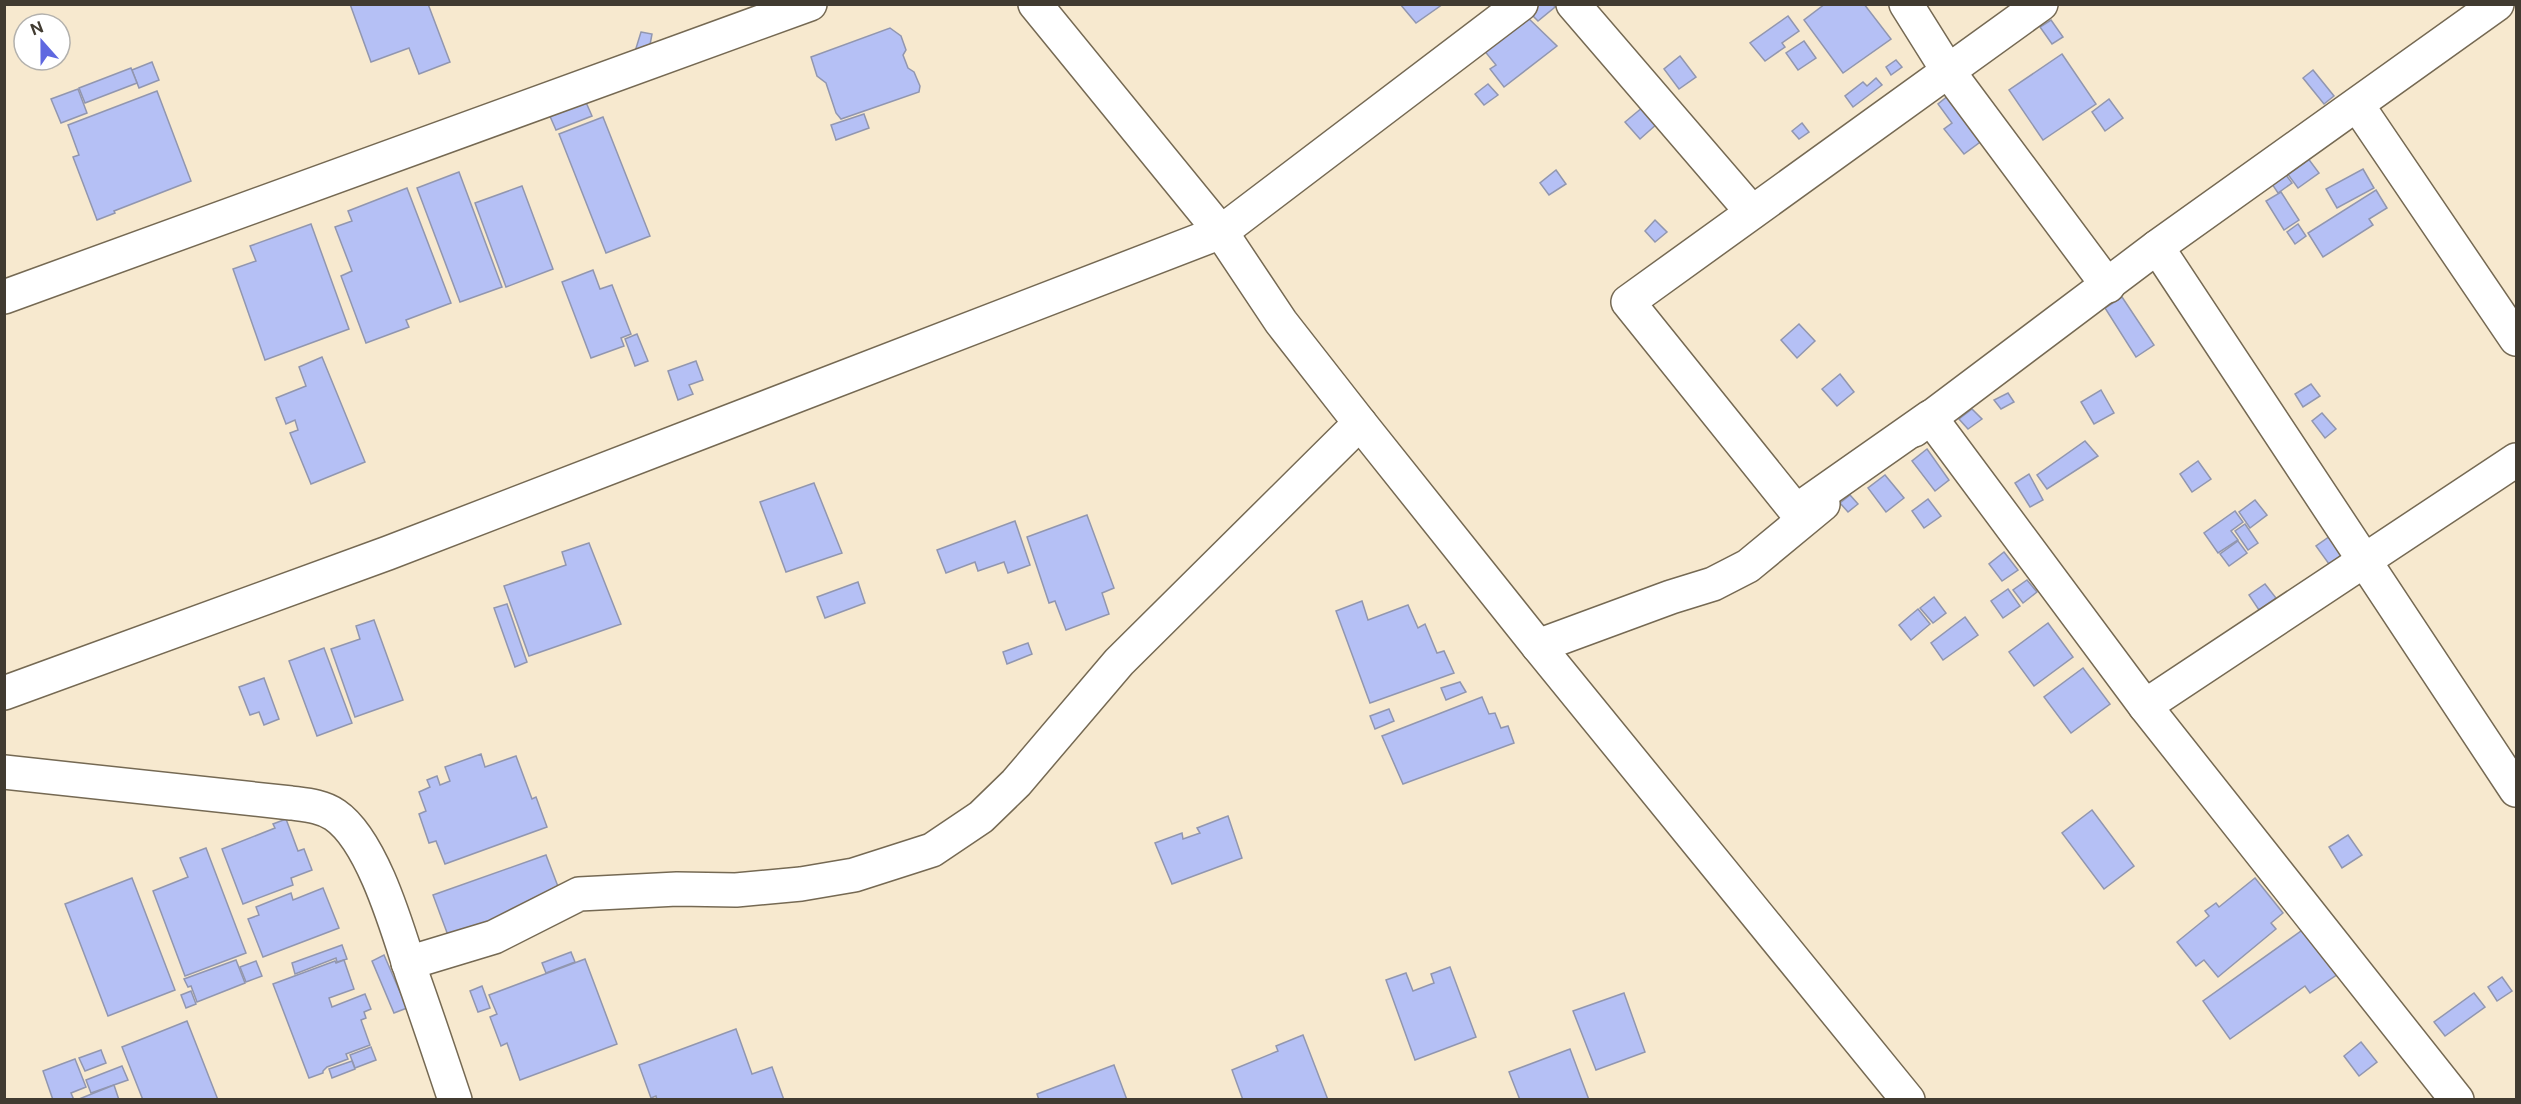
<svg xmlns="http://www.w3.org/2000/svg" width="2521" height="1104" viewBox="0 0 2521 1104" font-family="'Public Sans',sans-serif">
  <style>
    .building { fill: #b5c0f5; stroke: #9196af; stroke-width: 1.5 }
    .lines { fill: none; stroke-linecap: round; stroke-linejoin: round }
    .minor-casing { stroke: #756953; stroke-width: 36 }
    .minor { stroke: #fff; stroke-width: 33 }
  </style>
  <rect width="100%" height="100%" fill="#f7e9cf"/>
  <g class="building">
    <polygon points="350,4 428,4 450,62 419,74 409,48 371,62"/>
    <polygon points="1400,4 1443,4 1416,23"/>
    <polygon points="1532,4 1553,4 1555,7 1538,21 1526,9"/>
    <polygon points="1825,4 1864,4 1891,39 1843,73 1804,20"/>
    <polygon points="1526,16 1557,46 1504,87 1490,69 1496,65 1483,49"/>
    <polygon points="1788,16 1799,31 1782,43 1785,47 1765,61 1750,43"/>
    <polygon points="2051,20 2063,37 2052,44 2040,27"/>
    <polygon points="890,28 901,36 906,50 903,55 908,68 914,72 920,86 919,92 841,119 836,113 826,83 817,76 811,57"/>
    <polygon points="641,32 652,34 647,61 633,58"/>
    <polygon points="1804,41 1816,58 1798,70 1786,53"/>
    <polygon points="2062,54 2096,104 2043,140 2009,90"/>
    <polygon points="1680,56 1696,77 1679,89 1664,69"/>
    <polygon points="1896,60 1902,67 1891,75 1886,67"/>
    <polygon points="152,62 159,80 139,88 132,70"/>
    <polygon points="131,68 137,83 85,103 79,88"/>
    <polygon points="2313,70 2334,96 2324,104 2303,78"/>
    <polygon points="1876,78 1882,85 1853,107 1845,96 1863,82 1867,86"/>
    <polygon points="1488,84 1498,95 1484,105 1475,94"/>
    <polygon points="78,89 87,113 61,123 51,99"/>
    <polygon points="157,91 191,181 114,211 115,213 97,220 73,157 79,155 68,125"/>
    <polygon points="1954,91 1987,137 1964,154 1944,129 1952,123 1938,104"/>
    <polygon points="2109,99 2123,118 2105,131 2092,112"/>
    <polygon points="585,100 592,116 556,130 549,114"/>
    <polygon points="1643,107 1658,123 1640,139 1625,122"/>
    <polygon points="864,114 869,128 836,140 831,125"/>
    <polygon points="603,117 650,236 606,253 559,134"/>
    <polygon points="1802,123 1809,132 1799,139 1792,131"/>
    <polygon points="2304,153 2319,173 2298,188 2284,169"/>
    <polygon points="2363,169 2374,188 2337,208 2326,189"/>
    <polygon points="1556,170 1566,184 1549,195 1540,183"/>
    <polygon points="2283,171 2292,183 2278,193 2270,181"/>
    <polygon points="459,172 502,287 460,302 417,188"/>
    <polygon points="522,186 553,269 506,287 475,203"/>
    <polygon points="407,188 451,303 406,320 409,327 366,343 341,276 352,271 335,227 352,221 348,211"/>
    <polygon points="2376,190 2387,208 2369,219 2373,225 2323,257 2308,233"/>
    <polygon points="2281,192 2299,220 2284,230 2266,201"/>
    <polygon points="1655,220 1667,232 1655,242 1645,231"/>
    <polygon points="311,224 349,329 265,360 233,269 256,261 250,246"/>
    <polygon points="2298,224 2306,236 2295,244 2287,232"/>
    <polygon points="593,270 600,289 612,285 631,334 621,338 624,346 591,358 562,282"/>
    <polygon points="2122,297 2154,345 2136,357 2105,308"/>
    <polygon points="1799,324 1815,341 1797,358 1781,340"/>
    <polygon points="637,334 648,361 635,366 625,339"/>
    <polygon points="322,357 365,462 311,484 290,433 298,430 295,420 286,424 276,398 306,386 299,367"/>
    <polygon points="696,361 703,380 689,385 693,394 678,400 668,371"/>
    <polygon points="1840,374 1854,392 1837,406 1822,389"/>
    <polygon points="2311,384 2320,396 2303,407 2295,394"/>
    <polygon points="2101,390 2114,413 2094,424 2081,402"/>
    <polygon points="2008,393 2014,402 2001,409 1994,400"/>
    <polygon points="1972,409 1982,419 1968,429 1959,419"/>
    <polygon points="2322,413 2336,429 2325,438 2312,421"/>
    <polygon points="2085,441 2098,456 2047,489 2037,475"/>
    <polygon points="1927,449 1949,480 1935,491 1912,461"/>
    <polygon points="2198,461 2211,479 2192,492 2180,474"/>
    <polygon points="2029,474 2043,500 2030,507 2015,483"/>
    <polygon points="1885,475 1904,498 1886,512 1868,488"/>
    <polygon points="814,483 842,553 786,572 760,502"/>
    <polygon points="1850,495 1858,504 1848,512 1840,503"/>
    <polygon points="1928,499 1941,516 1924,528 1912,511"/>
    <polygon points="2255,500 2267,515 2250,528 2239,512"/>
    <polygon points="2235,511 2243,522 2231,531 2238,540 2218,553 2204,533"/>
    <polygon points="1087,515 1114,588 1102,593 1109,614 1066,630 1055,601 1049,603 1027,537"/>
    <polygon points="1015,521 1030,565 1008,573 1004,562 978,571 975,562 946,573 937,550"/>
    <polygon points="2245,524 2258,543 2248,550 2235,531"/>
    <polygon points="2333,534 2346,552 2329,564 2316,546"/>
    <polygon points="2238,541 2247,553 2229,566 2220,554"/>
    <polygon points="589,543 621,624 529,656 504,586 566,565 562,552"/>
    <polygon points="2004,552 2018,570 2002,581 1989,564"/>
    <polygon points="2027,580 2037,592 2023,603 2013,590"/>
    <polygon points="858,582 865,603 825,618 817,597"/>
    <polygon points="2265,584 2276,598 2259,610 2249,595"/>
    <polygon points="2008,589 2020,606 2003,618 1991,601"/>
    <polygon points="1934,597 1946,613 1933,623 1920,608"/>
    <polygon points="1362,601 1368,620 1408,605 1418,628 1425,624 1437,653 1444,651 1454,673 1370,703 1336,611"/>
    <polygon points="507,604 527,662 515,667 494,608"/>
    <polygon points="1918,609 1930,624 1911,640 1899,625"/>
    <polygon points="1965,617 1978,635 1943,660 1931,643"/>
    <polygon points="374,620 403,700 355,717 331,649 360,639 356,626"/>
    <polygon points="2048,623 2073,657 2034,686 2009,652"/>
    <polygon points="1028,643 1032,654 1007,664 1003,652"/>
    <polygon points="324,648 352,723 317,736 289,661"/>
    <polygon points="2083,668 2110,704 2071,733 2044,697"/>
    <polygon points="264,678 279,719 264,725 259,712 250,715 239,687"/>
    <polygon points="1460,682 1466,692 1446,700 1441,688"/>
    <polygon points="1482,697 1489,714 1495,713 1501,728 1508,726 1514,743 1403,784 1382,736"/>
    <polygon points="1389,709 1394,721 1375,729 1370,716"/>
    <polygon points="481,754 485,767 516,756 532,799 536,797 547,827 445,864 436,841 429,843 419,814 426,811 419,792 430,787 427,780 437,776 440,785 450,781 445,767"/>
    <polygon points="2092,810 2134,866 2104,889 2062,833"/>
    <polygon points="1228,816 1242,858 1172,884 1155,843 1182,833 1183,839 1200,833 1197,828"/>
    <polygon points="286,819 298,851 304,849 312,870 291,878 293,885 243,904 222,849 275,828 273,824"/>
    <polygon points="2348,835 2362,855 2342,868 2329,847"/>
    <polygon points="206,848 246,953 185,976 153,891 188,877 180,858"/>
    <polygon points="546,855 562,897 449,938 433,895"/>
    <polygon points="132,878 175,990 108,1016 65,904"/>
    <polygon points="2255,878 2283,913 2271,923 2276,929 2218,977 2204,960 2196,966 2177,942 2209,916 2205,911 2216,903 2219,907"/>
    <polygon points="323,888 339,928 263,957 248,919 259,915 256,907 291,893 293,900"/>
    <polygon points="2308,926 2341,972 2310,993 2305,986 2230,1039 2203,1001"/>
    <polygon points="342,945 347,959 337,962 336,958 295,974 292,963"/>
    <polygon points="571,952 575,962 546,973 542,963"/>
    <polygon points="384,955 407,1008 394,1013 372,961"/>
    <polygon points="585,959 617,1044 520,1080 507,1043 501,1046 490,1017 497,1014 489,995"/>
    <polygon points="236,960 245,983 197,1002 191,986 188,987 184,979"/>
    <polygon points="344,960 354,989 329,998 332,1007 365,994 371,1009 364,1012 366,1018 361,1020 370,1045 346,1054 348,1059 327,1067 323,1071 323,1073 309,1078 273,984 335,961 336,963"/>
    <polygon points="256,961 262,976 246,982 240,967"/>
    <polygon points="1450,967 1476,1037 1415,1060 1386,980 1406,973 1413,991 1434,983 1431,974"/>
    <polygon points="2502,977 2512,991 2497,1001 2488,987"/>
    <polygon points="482,986 490,1008 478,1012 470,991"/>
    <polygon points="191,991 196,1004 186,1008 181,995"/>
    <polygon points="1624,993 1645,1052 1596,1070 1573,1011"/>
    <polygon points="2474,993 2485,1007 2445,1036 2434,1022"/>
    <polygon points="187,1021 218,1100 143,1100 122,1047"/>
    <polygon points="736,1029 752,1074 772,1067 784,1100 657,1100 656,1096 651,1098 639,1065"/>
    <polygon points="1303,1035 1328,1100 1243,1100 1232,1070 1278,1051 1276,1046"/>
    <polygon points="2361,1042 2377,1062 2359,1076 2344,1056"/>
    <polygon points="371,1047 376,1060 355,1068 350,1055"/>
    <polygon points="1570,1049 1589,1100 1520,1100 1509,1072"/>
    <polygon points="101,1050 106,1063 85,1071 79,1058"/>
    <polygon points="75,1059 86,1087 71,1093 74,1100 53,1100 43,1071"/>
    <polygon points="352,1061 355,1069 332,1078 329,1069"/>
    <polygon points="1114,1065 1127,1100 1039,1100 1037,1094"/>
    <polygon points="122,1066 128,1080 91,1093 86,1080"/>
    <polygon points="114,1085 119,1100 79,1100 79,1099"/>
  </g>
  <g class="lines">
    <g class="minor-casing">
      <g id="minor">
        <polyline points="1035,4 1221,232 1281,322 1360,423 1538,646 1908,1100"/>
        <polyline points="1573,4 1752,212"/>
        <polyline points="1906,4 1948,71 2108,286"/>
        <polyline points="2041,4 1628,302 1796,511 1930,417 2145,706 2457,1100"/>
        <polyline points="2358,106 2516,339"/>
        <polyline points="2157,247 2516,790"/>
        <polyline points="4,297 810,4"/>
        <polyline points="1914,430 2157,247 2497,4"/>
        <polyline points="1538,646 1671,597 1713,584 1748,566 1823,504"/>
        <polyline points="4,693 388,553 1221,232 1521,4"/>
        <polyline points="2145,706 2516,460"/>
        <path d="M4,772l287,31c15,2 31,3 44,12 38,26 63,116 77,159 15,42 29,84 43,126"/>
        <polyline points="408,963 494,937 579,894 677,889 736,890 801,884 854,875 932,850 981,817 1016,783 1119,662 1360,423"/>
      </g>
    </g>
    <use href="#minor" class="minor"/>
  </g>
  <rect width="2521" height="1104" fill="none" stroke="#413b31" stroke-width="12"/>
  <g transform="translate(42 42) rotate(339)"><circle r="28" fill="#ffffff" stroke="#b3b1ad" stroke-width="1.5"/>
  <path d="M0-4.5L10 22L0 15L-10 22Z" fill="#5f68e0"/>
  <text y="-9" font-size="16" font-weight="bold" text-anchor="middle" fill="#413b31">N</text>
  </g>
</svg>
